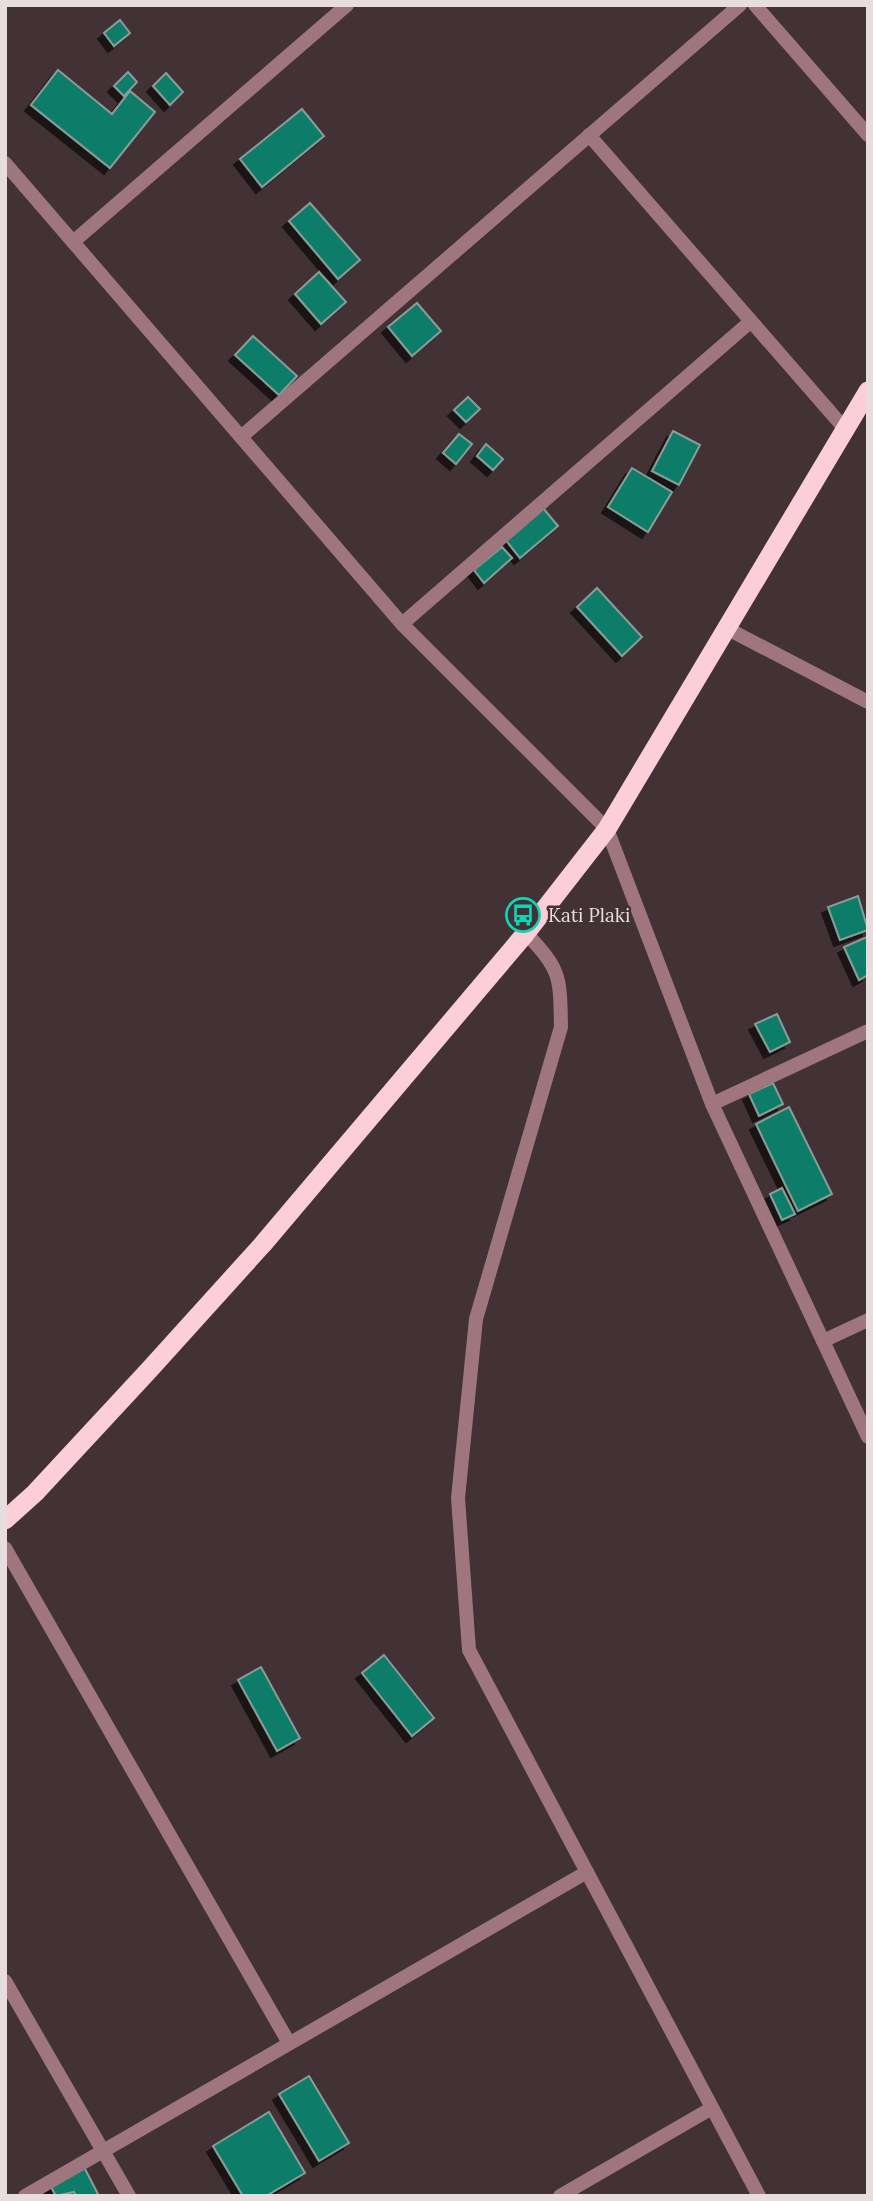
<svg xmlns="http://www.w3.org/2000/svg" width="873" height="2201" viewBox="0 0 873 2201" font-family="Lora,serif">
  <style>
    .building { fill: #0d7d69; stroke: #899d97; stroke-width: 2; filter: url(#shadow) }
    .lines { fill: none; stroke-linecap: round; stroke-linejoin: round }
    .minor { stroke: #9f757e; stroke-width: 14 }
    .trunk { stroke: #fcced8; stroke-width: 19 }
    .labels { text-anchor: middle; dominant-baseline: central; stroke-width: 5; stroke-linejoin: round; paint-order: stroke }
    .poi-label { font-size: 19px; fill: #e7dcde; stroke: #423235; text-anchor: start }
  </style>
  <defs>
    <filter id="shadow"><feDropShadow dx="-6" dy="6" stdDeviation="0" flood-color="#0009"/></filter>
  </defs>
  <rect width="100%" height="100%" fill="#423235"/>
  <g class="building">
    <polygon points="120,20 130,33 114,46 104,33"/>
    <polygon points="58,70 112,114 130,91 155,112 110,168 31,105"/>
    <polygon points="128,72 137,82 124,96 114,86"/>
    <polygon points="166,73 183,92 170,105 153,86"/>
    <polygon points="302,109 324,136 262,187 240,159"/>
    <polygon points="310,203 360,260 338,279 289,221"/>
    <polygon points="319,272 346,302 321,324 295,294"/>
    <polygon points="417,303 441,331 412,356 388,327"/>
    <polygon points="253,336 297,376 279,395 235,355"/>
    <polygon points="468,397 480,409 466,422 454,410"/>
    <polygon points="673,431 700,445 679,485 652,471"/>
    <polygon points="459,434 472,444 456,464 443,453"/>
    <polygon points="486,444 503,459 493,470 477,456"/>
    <polygon points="632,468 672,492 648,532 608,507"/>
    <polygon points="543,508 558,526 520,558 505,539"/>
    <polygon points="502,547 512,558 484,583 474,570"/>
    <polygon points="597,588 642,637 622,656 577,607"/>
    <polygon points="858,896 868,930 840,940 828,907"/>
    <polygon points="867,937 868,975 859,980 844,947"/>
    <polygon points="777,1014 790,1042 770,1052 755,1024"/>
    <polygon points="773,1083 783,1104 759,1116 749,1094"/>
    <polygon points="789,1107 832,1194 798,1211 756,1124"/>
    <polygon points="782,1188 795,1214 782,1220 770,1194"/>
    <polygon points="384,1655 434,1718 412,1736 362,1673"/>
    <polygon points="261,1667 300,1738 277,1751 238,1680"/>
    <polygon points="309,2076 349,2143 319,2161 279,2094"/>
    <polygon points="269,2112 305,2173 266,2196 243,2196 213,2146"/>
    <polygon points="83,2165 99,2196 76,2196 74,2192 56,2196 49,2183"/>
  </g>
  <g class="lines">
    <g class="minor">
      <polyline points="755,5 868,135"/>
      <polyline points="589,135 845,429"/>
      <polyline points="5,163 402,624 607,829 712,1104 868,1437"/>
      <polyline points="73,242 347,5"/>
      <polyline points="241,437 740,5"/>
      <polyline points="402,624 750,322"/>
      <polyline points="728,629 868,702"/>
      <path d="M526,933c35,38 34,42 35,94l-85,292 -18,179 11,152 290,546"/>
      <polyline points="712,1104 868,1031"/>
      <polyline points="823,1341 868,1320"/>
      <polyline points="5,1548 289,2043"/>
      <polyline points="5,1981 129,2196"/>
      <polyline points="25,2196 587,1872"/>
      <polyline points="560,2196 712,2108"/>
    </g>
    <polyline class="trunk" points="5,1520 35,1493 150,1369 263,1244 526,933 607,829 868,391"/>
  </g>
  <defs>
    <g id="bus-ring" transform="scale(1.75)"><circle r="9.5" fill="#423235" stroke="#0fd5b4" stroke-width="1.5"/><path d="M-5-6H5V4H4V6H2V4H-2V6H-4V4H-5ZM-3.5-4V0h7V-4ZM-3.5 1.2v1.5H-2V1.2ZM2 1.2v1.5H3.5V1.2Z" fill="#0fd5b4"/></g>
  </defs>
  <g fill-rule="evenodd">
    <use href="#bus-ring" x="523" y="915"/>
  </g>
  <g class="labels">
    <g class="poi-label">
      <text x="548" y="915">Kati Plaki</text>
    </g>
  </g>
  <rect width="873" height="2201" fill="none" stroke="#e7dcde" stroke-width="14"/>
</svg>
